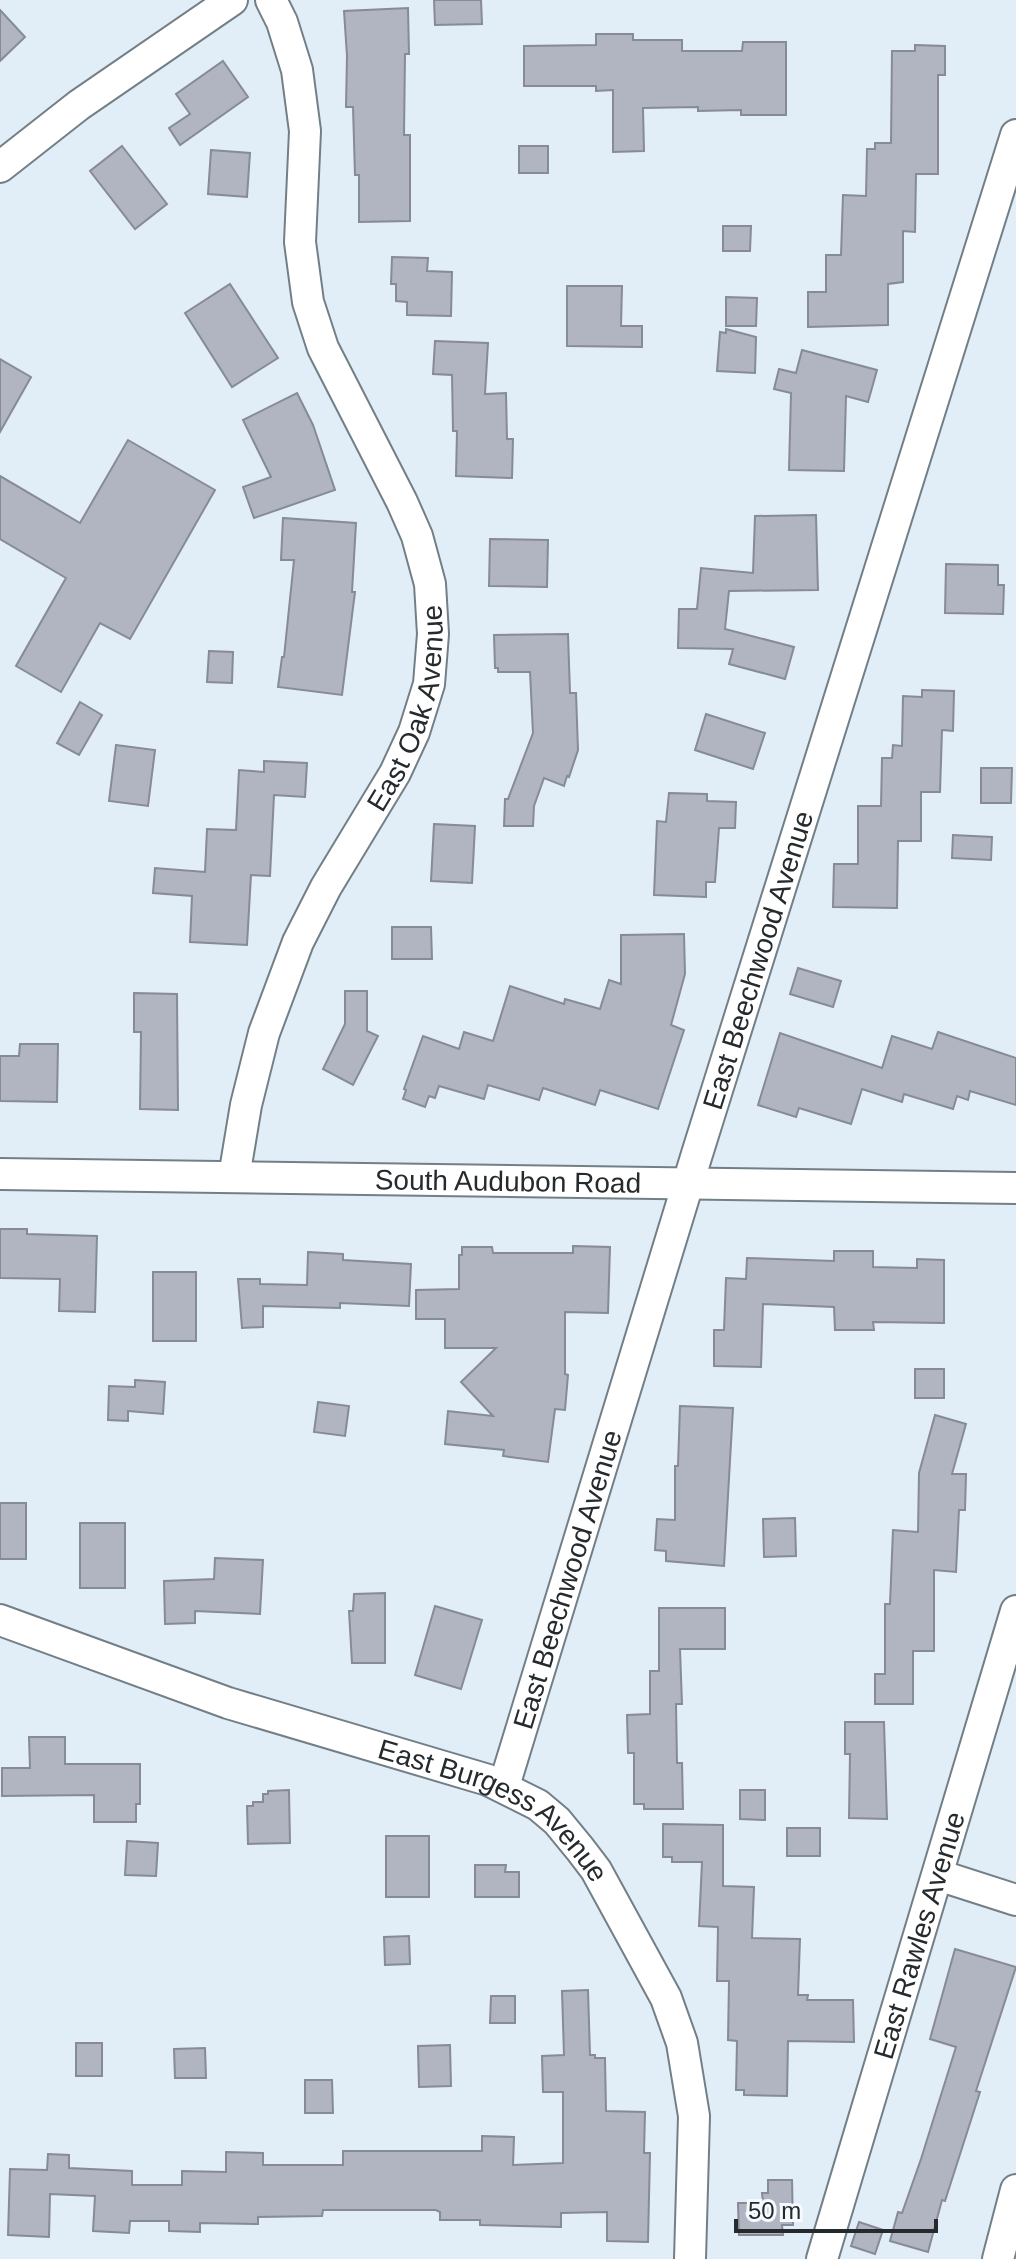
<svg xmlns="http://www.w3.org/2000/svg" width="1016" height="2259" viewBox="0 0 1016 2259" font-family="Helvetica,sans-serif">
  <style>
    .building { fill: #b0b5c1; stroke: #868b96; stroke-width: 2 }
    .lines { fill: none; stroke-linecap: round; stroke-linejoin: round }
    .minor-casing { stroke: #737f86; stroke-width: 34 }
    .minor { stroke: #fff; stroke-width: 30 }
    .labels { text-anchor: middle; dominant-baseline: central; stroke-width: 6; stroke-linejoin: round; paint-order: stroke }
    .street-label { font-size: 28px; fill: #252a2d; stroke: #f5fafe }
  </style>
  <rect width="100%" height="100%" fill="#e2eef7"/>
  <g class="building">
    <polygon points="434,0 481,0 482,24 435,25"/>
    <polygon points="408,8 409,54 405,54 404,135 410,135 410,221 359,222 359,175 355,175 353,107 346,107 347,56 344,11"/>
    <polygon points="0,10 25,37 0,61"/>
    <polygon points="596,34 633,34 633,40 682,40 682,51 742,51 743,42 786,42 786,115 741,115 741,110 698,111 698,107 643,108 644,151 613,152 613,90 596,91 596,86 524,86 524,46 596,45"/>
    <polygon points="915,45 945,46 945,75 938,75 938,174 916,174 915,232 903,231 903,282 888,284 888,325 808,327 808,292 826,292 826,255 841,255 843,195 866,196 867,149 875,149 875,143 891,143 892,51 915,51"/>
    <polygon points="223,61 248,97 180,145 169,128 190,114 176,94"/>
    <polygon points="122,146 167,204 135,229 90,171"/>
    <rect x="519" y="146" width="29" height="27"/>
    <polygon points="211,150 250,153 247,197 208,194"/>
    <polygon points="723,226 751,226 750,251 723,251"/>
    <polygon points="392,257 428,258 427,271 452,272 451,316 407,315 407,302 396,301 396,284 391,284"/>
    <polygon points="230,284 278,358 232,387 185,313"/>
    <polygon points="567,286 622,286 621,326 642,326 642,347 567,346"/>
    <polygon points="726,297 757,298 756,326 726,326"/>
    <polygon points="726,329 756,337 755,373 717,371 720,332 726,333"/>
    <polygon points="435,341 488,343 485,394 506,393 507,439 513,439 512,478 456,476 457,431 453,431 452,375 433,374"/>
    <polygon points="802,350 877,370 868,402 846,396 844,471 789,470 791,393 774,389 779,369 796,373"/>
    <polygon points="0,359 31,377 0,432"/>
    <polygon points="297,393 313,425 335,490 254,518 243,487 271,477 243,420"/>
    <polygon points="128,440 215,490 130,639 100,623 61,692 16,666 66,578 0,539 0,476 80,523"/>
    <polygon points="816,515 818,590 729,591 725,629 794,647 785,679 729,664 733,649 678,648 679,609 697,609 701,568 753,573 755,516"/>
    <polygon points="283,518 356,523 352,592 355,592 342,695 278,687 282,657 284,657 294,560 281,560"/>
    <polygon points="490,539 548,540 547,587 489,586"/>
    <polygon points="946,564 998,565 998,585 1004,585 1003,614 945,613"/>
    <polygon points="568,634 570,693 576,693 578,750 569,777 567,776 564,786 544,778 534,806 533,826 504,826 505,799 508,799 533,733 530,672 498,672 498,668 495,668 494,635"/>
    <polygon points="209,651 233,652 232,683 207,682"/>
    <polygon points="922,690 954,691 953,731 942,730 940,792 921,792 921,841 898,841 897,908 833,907 834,864 858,864 858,806 881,806 882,758 892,758 893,745 902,746 903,696 922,697"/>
    <polygon points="80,702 102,715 79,755 57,743"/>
    <polygon points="706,714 765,733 753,769 695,750"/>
    <polygon points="116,745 155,750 148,806 109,801"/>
    <polygon points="264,761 307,763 305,797 274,795 270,876 251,875 247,945 190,942 192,896 153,893 155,868 205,872 207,829 236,830 239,770 264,772"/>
    <polygon points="981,768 1012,768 1011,803 981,803"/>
    <polygon points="669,793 707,794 707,801 736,802 735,828 719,828 715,882 706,882 706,897 654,895 657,821 666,822"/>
    <polygon points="434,824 475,826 472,883 431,881"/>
    <polygon points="953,835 992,837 991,860 952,858"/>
    <polygon points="392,927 431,927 432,959 392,959"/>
    <polygon points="684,934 685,974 671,1025 684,1030 658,1109 600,1090 595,1105 543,1088 539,1100 488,1085 484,1099 439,1086 435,1098 429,1096 425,1107 403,1099 406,1090 404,1089 423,1036 459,1049 464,1032 493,1041 510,986 564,1004 565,999 600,1009 609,980 621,984 621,935"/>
    <polygon points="798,968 841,981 833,1007 790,994"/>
    <polygon points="345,991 367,991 367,1031 378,1036 353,1085 323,1069 345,1024"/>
    <polygon points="134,993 177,994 178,1110 140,1109 141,1032 134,1032"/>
    <polygon points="938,1032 1016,1058 1016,1105 970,1091 968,1100 957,1096 953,1109 904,1094 902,1102 862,1089 851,1124 799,1108 796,1117 758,1105 780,1033 882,1068 892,1036 932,1049"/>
    <polygon points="20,1044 58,1044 57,1102 0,1101 0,1056 19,1056"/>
    <polygon points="0,1229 27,1229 27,1234 97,1236 95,1312 59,1311 60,1279 0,1278"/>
    <polygon points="573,1246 610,1247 608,1313 565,1312 565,1374 568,1375 565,1410 555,1409 548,1462 503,1456 504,1450 445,1444 448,1411 493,1416 461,1382 496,1348 445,1348 445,1319 416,1319 416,1290 459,1289 459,1255 462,1255 462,1247 492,1247 493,1253 573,1253"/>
    <polygon points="834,1251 873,1251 873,1267 917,1268 917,1259 944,1260 944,1323 873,1322 874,1330 835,1330 834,1307 763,1304 761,1367 714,1366 714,1330 724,1330 726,1278 746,1279 747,1258 834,1261"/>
    <polygon points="308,1252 343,1254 343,1260 411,1264 409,1306 340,1303 340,1308 263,1306 263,1327 242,1328 238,1279 260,1279 260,1284 307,1285"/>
    <rect x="153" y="1272" width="43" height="69"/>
    <rect x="915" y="1369" width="29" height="29"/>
    <polygon points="135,1380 165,1382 163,1414 128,1411 128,1421 108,1420 109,1386 135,1387"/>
    <polygon points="318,1402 349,1406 345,1436 314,1432"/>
    <polygon points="680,1406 733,1408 724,1566 666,1561 666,1551 655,1550 657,1519 675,1520 675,1466 678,1466"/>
    <polygon points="935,1415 966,1424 952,1474 966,1474 965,1510 959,1510 956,1572 934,1570 934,1651 913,1651 913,1704 875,1704 875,1674 885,1674 885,1604 890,1604 893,1530 918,1532 919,1473"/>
    <rect x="0" y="1503" width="26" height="56"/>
    <polygon points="795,1518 796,1556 764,1557 763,1519"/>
    <rect x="80" y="1523" width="45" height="65"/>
    <polygon points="215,1558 263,1560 260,1614 195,1611 195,1623 165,1624 164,1581 214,1579"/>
    <polygon points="385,1593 385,1663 352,1663 349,1611 353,1611 354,1594"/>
    <polygon points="435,1606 482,1620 461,1689 415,1675"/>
    <polygon points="659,1608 725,1608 725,1649 680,1649 682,1704 676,1704 677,1763 682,1763 683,1809 644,1809 644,1804 634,1804 634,1753 628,1753 627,1715 650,1714 650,1671 659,1671"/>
    <polygon points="845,1722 884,1722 887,1819 849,1818 850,1754 845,1754"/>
    <polygon points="29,1737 65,1737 65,1764 140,1764 140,1804 136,1804 136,1822 94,1822 94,1795 2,1796 2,1768 30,1768"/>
    <polygon points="289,1790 290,1843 248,1844 247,1806 253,1806 253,1802 263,1802 263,1794 268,1794 268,1791"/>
    <polygon points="740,1790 765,1790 765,1820 740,1819"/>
    <polygon points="663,1824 723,1825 723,1886 754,1887 752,1938 800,1939 798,1995 808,1995 807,2000 853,2000 854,2042 788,2041 787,2096 744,2095 744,2090 736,2090 737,2041 728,2040 729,1981 717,1981 718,1927 699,1926 702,1862 672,1862 672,1857 663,1857"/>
    <rect x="787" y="1828" width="33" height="28"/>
    <rect x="386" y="1836" width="43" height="61"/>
    <polygon points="127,1841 158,1843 156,1876 125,1875"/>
    <polygon points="475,1865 506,1865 505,1872 519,1872 519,1897 475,1897"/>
    <polygon points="409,1936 410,1964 385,1965 384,1937"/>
    <polygon points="955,1949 1016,1967 976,2091 980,2092 945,2201 942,2200 928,2252 890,2241 898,2212 902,2213 921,2159 956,2047 930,2039"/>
    <polygon points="588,1990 590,2055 595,2055 595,2058 605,2058 606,2111 645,2112 644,2153 650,2153 648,2242 607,2241 607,2212 561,2213 561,2227 480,2225 480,2220 440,2220 440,2212 436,2210 323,2210 322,2216 258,2217 258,2224 200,2223 200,2232 169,2231 169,2221 130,2221 129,2233 93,2231 95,2196 50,2194 49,2237 8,2235 10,2169 47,2170 48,2154 69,2155 69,2168 132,2171 132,2185 182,2185 182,2171 226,2172 226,2152 263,2153 263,2165 343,2165 343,2151 482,2151 482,2136 514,2137 513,2165 563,2163 563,2092 543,2092 542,2056 564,2055 562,1991"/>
    <polygon points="491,1996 515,1996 515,2023 490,2023"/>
    <rect x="76" y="2043" width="26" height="33"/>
    <polygon points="450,2045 451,2086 419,2087 418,2046"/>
    <polygon points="205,2048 206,2078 175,2078 174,2049"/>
    <polygon points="305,2080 332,2080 333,2113 305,2113"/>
    <polygon points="768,2180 792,2180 793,2225 782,2225 783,2235 739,2235 738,2203 763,2203 762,2193 768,2193"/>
    <polygon points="859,2222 883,2230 875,2254 851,2246"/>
  </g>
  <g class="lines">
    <g class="minor-casing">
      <g id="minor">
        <polyline points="0,167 79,105 232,0"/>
        <path id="s1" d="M0,1174l1016,14"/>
        <path id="s2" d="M234,1177l12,-72 18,-72 34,-91 28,-55 69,-114 19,-41 15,-48 4,-50 -3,-50 -13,-48 -15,-34 -79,-154 -15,-46 -8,-60 5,-111 -8,-61 -15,-48 -11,-22"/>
        <path id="s3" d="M0,1620l228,83 260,77 50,25 19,16 23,28 16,21 70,128 16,45 12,73 -4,143"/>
        <path id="s4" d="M504,1786l193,-632 319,-1019"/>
        <polyline points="938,1875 1016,1900"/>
        <path id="s5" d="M822,2259l194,-648"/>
        <polyline points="998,2259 1016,2190"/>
      </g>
    </g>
    <use href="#minor" class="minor"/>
  </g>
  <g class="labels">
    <g class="street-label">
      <text stroke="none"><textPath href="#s2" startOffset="506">East Oak Avenue</textPath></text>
      <text stroke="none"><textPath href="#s4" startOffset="864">East Beechwood Avenue</textPath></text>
      <text stroke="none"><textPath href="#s1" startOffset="508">South Audubon Road</textPath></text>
      <text stroke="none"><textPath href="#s4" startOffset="216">East Beechwood Avenue</textPath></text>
      <text stroke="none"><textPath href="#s3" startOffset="534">East Burgess Avenue</textPath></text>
      <text stroke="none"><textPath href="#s5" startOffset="338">East Rawles Avenue</textPath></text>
    </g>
  </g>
  <path d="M736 2219v12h200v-12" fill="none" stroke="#252a2d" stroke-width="4"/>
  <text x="748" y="2219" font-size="24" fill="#252a2d" stroke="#f5fafe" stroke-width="6" paint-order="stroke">50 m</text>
</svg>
